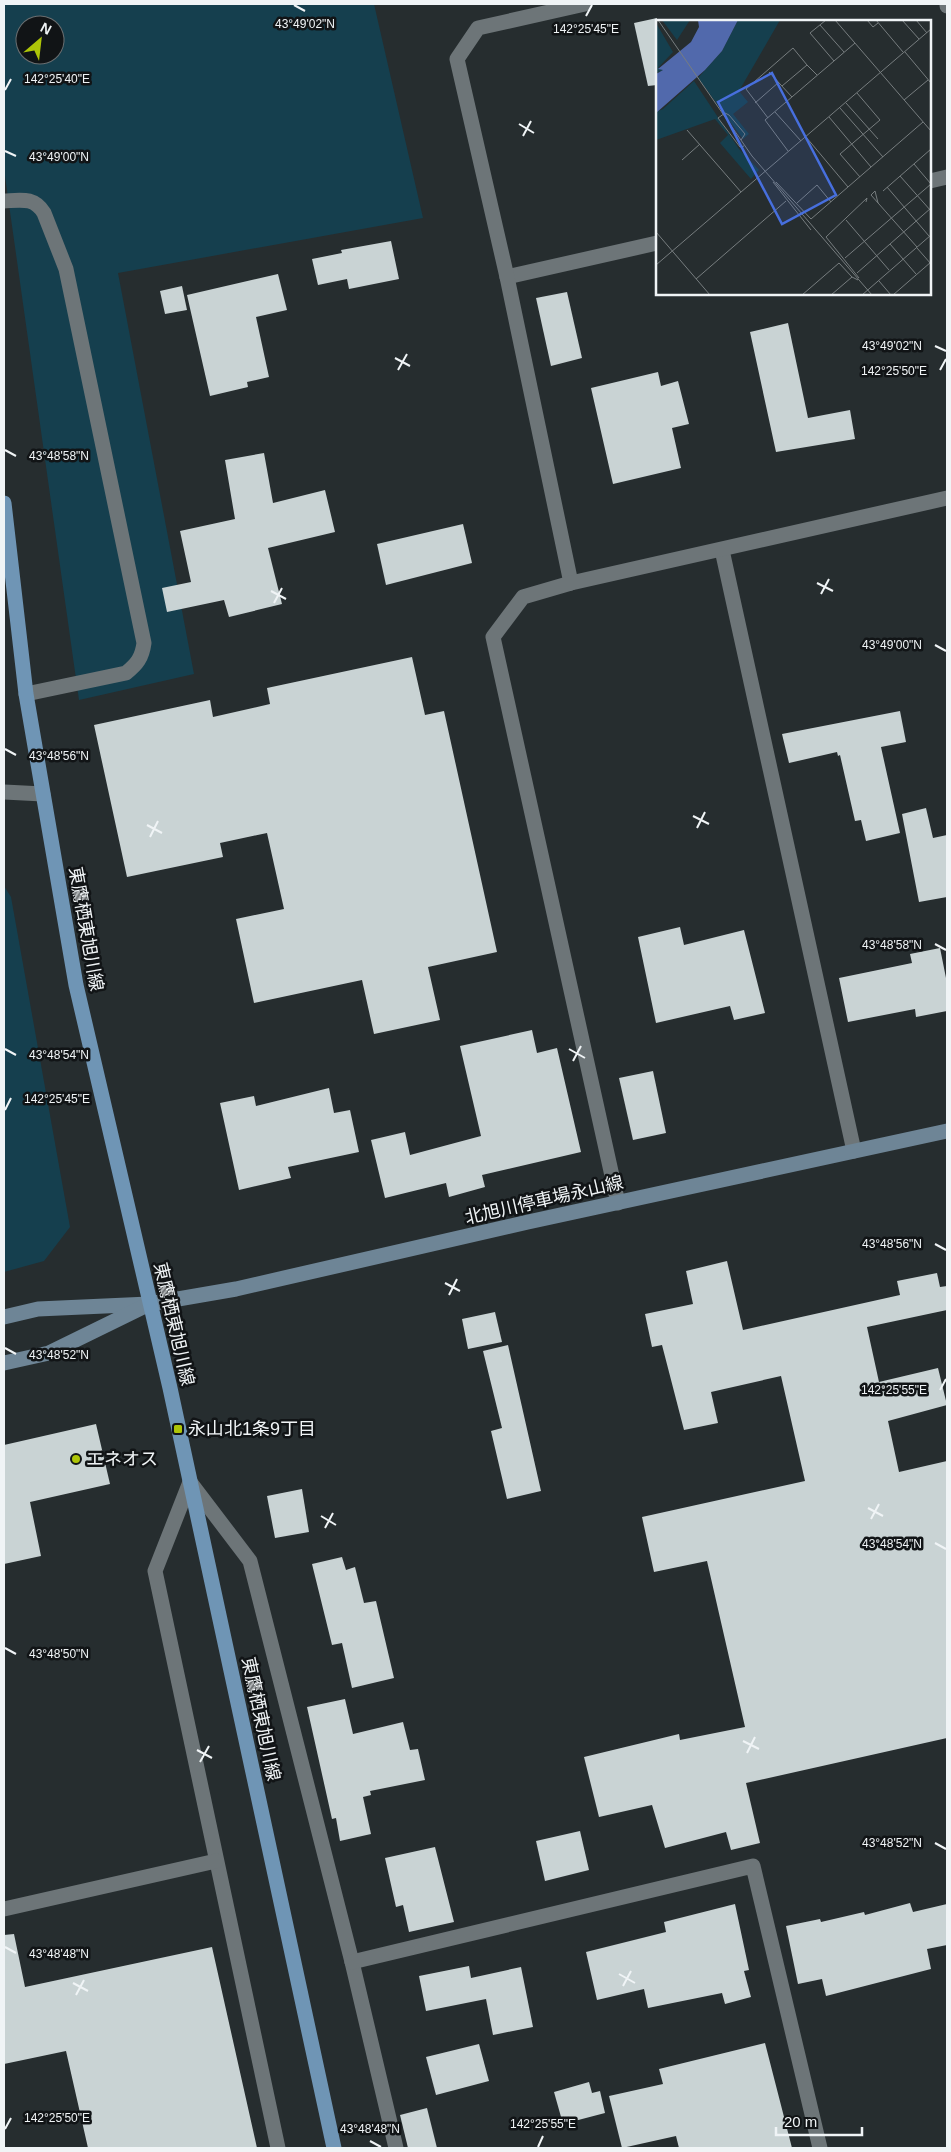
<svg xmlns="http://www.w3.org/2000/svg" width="951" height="2152" viewBox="0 0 951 2152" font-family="Helvetica,'Noto Sans JP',sans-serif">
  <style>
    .green { fill: #153f4e; fill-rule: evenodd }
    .building { fill: #c9d3d4 }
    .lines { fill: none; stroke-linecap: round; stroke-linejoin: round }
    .street { stroke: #6d7578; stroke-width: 15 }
    .secondary { stroke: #6e8596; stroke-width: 15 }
    .primary { stroke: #6f95b5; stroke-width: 15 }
    .ticks { fill: none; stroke: #f0f4f6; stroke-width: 2 }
    .poi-dot { fill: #aec508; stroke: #111416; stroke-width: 2 }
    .labels { text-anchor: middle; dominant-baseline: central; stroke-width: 5; stroke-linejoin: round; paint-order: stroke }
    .street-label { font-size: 18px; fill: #f0f4f6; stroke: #111416 }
    .poi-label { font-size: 18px; fill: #f0f4f6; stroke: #111416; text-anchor: start }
    .inset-road { fill: none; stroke: #777d7f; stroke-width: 1 }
    .view { fill: #476fde; fill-opacity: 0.15; stroke: #476fde; stroke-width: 2.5 }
    .inset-edge { fill: none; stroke: #f0f4f6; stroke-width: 2.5 }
    .ticks-label { font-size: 12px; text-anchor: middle; fill: #f0f4f6; stroke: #111416; stroke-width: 5; stroke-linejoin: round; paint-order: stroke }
  </style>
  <rect width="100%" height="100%" fill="#262d2f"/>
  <g class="green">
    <path d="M4,4h370l49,214 -305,55 76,401 -115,26 -75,-531zM25,25h30v30h-30z"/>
    <polygon points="4,886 11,897 70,1227 44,1261 4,1272"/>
  </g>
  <g class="building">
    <polygon points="657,18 657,85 648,86 634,23"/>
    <polygon points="391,241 399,279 349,289 347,279 318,285 312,259 342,253 341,250"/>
    <polygon points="278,274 287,310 256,317 269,377 247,382 248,387 210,396 187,295"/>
    <polygon points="182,286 187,310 165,314 160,291"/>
    <polygon points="567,292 582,358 551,366 536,298"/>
    <polygon points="788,323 808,418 850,410 855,439 776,452 750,332"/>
    <polygon points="658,372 661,386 678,381 689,424 672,428 681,468 613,484 591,388"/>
    <polygon points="264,453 273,503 325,490 335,532 268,548 282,604 229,617 224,600 167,612 162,588 191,582 180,531 235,519 225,460"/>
    <polygon points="463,524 472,563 386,585 377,544"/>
    <polygon points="412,657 425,715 444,711 497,952 428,967 440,1020 374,1034 362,980 254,1003 236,919 284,909 267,833 220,843 223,857 127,877 94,725 210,700 213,717 270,704 267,688"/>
    <polygon points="900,711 906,742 881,747 900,833 866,841 861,820 855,821 840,755 838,756 837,752 789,763 782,734"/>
    <polygon points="926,808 933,838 947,835 947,897 919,902 902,814"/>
    <polygon points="680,927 684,945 744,930 765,1013 734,1020 730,1006 656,1023 638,937"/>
    <polygon points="940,948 947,983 947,1011 916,1017 915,1009 848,1022 839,978 912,963 910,954"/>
    <polygon points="532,1030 537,1053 557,1048 581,1152 482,1175 485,1187 449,1197 446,1183 385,1198 371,1140 405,1132 410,1155 481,1136 460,1046"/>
    <polygon points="653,1071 666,1133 633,1140 619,1078"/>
    <polygon points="329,1088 334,1113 350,1110 359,1152 288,1167 291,1178 239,1190 220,1103 254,1096 256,1106"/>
    <polygon points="727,1261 743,1330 900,1295 897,1281 937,1273 940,1287 947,1286 947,1310 867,1327 879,1382 938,1368 947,1405 888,1421 899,1472 947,1461 947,1738 746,1783 760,1843 731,1850 726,1832 665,1848 652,1805 599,1817 584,1757 679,1734 680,1740 745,1727 707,1561 654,1572 642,1517 805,1481 781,1376 711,1392 718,1423 684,1430 662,1345 652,1347 645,1314 693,1304 686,1271"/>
    <polygon points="495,1312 502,1342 468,1349 462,1319"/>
    <polygon points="508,1345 541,1491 507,1499 491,1431 502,1428 483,1351"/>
    <polygon points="96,1424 110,1484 30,1502 41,1556 4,1564 4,1445"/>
    <polygon points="302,1489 309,1532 275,1538 267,1496"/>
    <polygon points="342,1557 346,1570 355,1567 364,1603 376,1601 394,1678 352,1688 342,1643 332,1645 312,1564"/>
    <polygon points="345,1699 353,1734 403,1722 410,1750 418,1749 425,1780 370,1791 371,1795 363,1797 371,1834 340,1841 336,1818 332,1819 307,1707"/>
    <polygon points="580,1831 589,1870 545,1881 536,1841"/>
    <polygon points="435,1847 454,1922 409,1932 403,1905 396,1907 385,1858"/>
    <polygon points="910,1903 913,1912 947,1904 947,1945 927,1949 931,1969 826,1996 822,1979 798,1984 786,1926 820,1919 821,1922 864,1912 865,1915"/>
    <polygon points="735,1904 749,1970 744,1971 751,1997 725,2004 722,1993 648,2008 644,1989 597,2000 586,1952 666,1932 664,1922"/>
    <polygon points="14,1934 25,1987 212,1947 257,2148 88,2148 66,2051 4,2064 4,1935"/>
    <polygon points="469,1966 471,1978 521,1967 533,2027 493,2035 486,1999 426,2011 419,1976"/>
    <polygon points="765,2043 792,2148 679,2148 676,2136 622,2148 609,2096 663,2084 659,2069"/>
    <polygon points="479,2044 489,2081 436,2095 426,2057"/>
    <polygon points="589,2082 592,2093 600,2091 605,2113 563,2124 554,2092"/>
    <polygon points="427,2108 437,2148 408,2148 400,2115"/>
  </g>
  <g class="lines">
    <g class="street">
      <polyline points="947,4 947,6"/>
      <polyline points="930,181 947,177"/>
      <path d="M4,201c18,-1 30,-4 40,12l22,56 78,374c-2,15 -7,21 -18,30l-100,21"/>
      <polyline points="507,277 657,243"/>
      <polyline points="722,550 854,1151"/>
      <polyline points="571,583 507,277 457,59 478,28 585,4"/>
      <polyline points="4,792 43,794"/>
      <polyline points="618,1203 493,637 523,597 571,583 947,498"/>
      <polyline points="190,1482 250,1561 352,1962 396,2148"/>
      <polyline points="190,1482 155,1571 278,2148"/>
      <polyline points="4,1909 216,1861"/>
      <polyline points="352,1962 753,1866 820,2148"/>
    </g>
    <g class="secondary">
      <polyline points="4,1317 38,1309 149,1304 236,1289 528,1222 947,1131"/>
      <polyline points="4,1363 49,1353 143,1307"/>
    </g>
    <polyline class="primary" points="4,503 26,694 76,985 170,1388 334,2148"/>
  </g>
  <path class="ticks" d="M294,5l11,6M586,16l6,-11M5,90l6,-11M519,124l15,9M523,136l8,-15M5,151l11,5M935,346l11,5M395,358l15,8M398,370l9,-16M940,370l6,-11M5,450l11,6M817,583l16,8M271,591l15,8M821,594l8,-15M274,603l8,-15M935,645l11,6M5,749l11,6M693,816l16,8M147,825l15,8M697,828l8,-16M150,837l8,-16M935,944l11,6M5,1049l11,6M569,1049l16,9M573,1061l8,-15M5,1110l6,-12M935,1244l11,6M445,1283l15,8M449,1295l8,-16M5,1348l11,6M940,1390l6,-11M868,1508l15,8M321,1516l15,9M871,1519l8,-15M325,1528l8,-15M935,1543l11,6M5,1648l11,6M743,1741l16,8M197,1750l15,8M747,1753l8,-16M200,1762l9,-16M935,1843l11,6M5,1947l11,6M619,1974l16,9M73,1983l15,8M623,1986l8,-15M76,1995l8,-15M5,2129l6,-11M370,2141l11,6M538,2147l5,-11"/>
  <g class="poi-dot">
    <rect x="173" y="1424" width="10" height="10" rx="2.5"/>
    <circle cx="76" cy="1459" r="5"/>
  </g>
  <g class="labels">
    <g class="street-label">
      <text transform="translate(86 929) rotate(80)">東鷹栖東旭川線</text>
      <text transform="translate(544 1200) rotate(-13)">北旭川停車場永山線</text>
      <text transform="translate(174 1324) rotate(77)">東鷹栖東旭川線</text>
      <text transform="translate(261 1719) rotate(78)">東鷹栖東旭川線</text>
    </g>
    <g class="poi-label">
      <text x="188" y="1429">永山北1条9丁目</text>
      <text x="86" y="1459">エネオス</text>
    </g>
  </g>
  <g transform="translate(656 20)">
    <rect width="275" height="275" fill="#262d2f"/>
    <path d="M6,0h28l-13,20zM82,0h42l-41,71 9,11 -15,12 16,20 -6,5 -45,-61 24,-27zM0,3l17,29 -15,16 6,2 -8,3zM38,61l45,68 20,21 -8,9 -31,-36 8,-8 -13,-16 -59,21v-28l7,-3z" fill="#153f4e"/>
    <path d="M42,0h40l-16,31 -17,19 -49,43v-39l7,-4 -5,-1 33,-27 8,-15z" fill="#5169ac"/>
    <path class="inset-road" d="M2,0l94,136 120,139M170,0l-16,13 24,28M179,0l96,111M211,0l6,7 5,-4M220,0l27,32M246,0l17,19M260,0l11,13M164,5l24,27M249,32l26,31M113,52l23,25M126,66l25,-21 10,10M201,73l23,27 -40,34 20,23M248,80l24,-20M99,83l24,-21M190,83l32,36M184,88l43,49M119,92l26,29M173,97l42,50M112,98l-22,-29 47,-41 14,17M31,110l54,62M150,117l42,50M85,120l4,-6 -16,-19 -4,-2 -7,5 22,29 4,-1M132,131l-23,-31 90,-77M26,140l18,-16M258,144l17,20M244,156l31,35M117,162l38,48M120,162l35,37 112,-97M231,167l42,49M227,171l48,-42M141,183l20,-18 14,17M222,183l-3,-12 -4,4 46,52M190,200l43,50M0,212l54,63M234,224l26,30M261,228l14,16M189,238l86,-74M0,245l275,-236M201,253l74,-65M203,258l-33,-41 41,-39 -1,4M40,259l90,-78M223,261l12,14M146,275l37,-32 13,14M175,275l21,-18 6,3M206,275l69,-60M237,275l38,-33"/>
    <path class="view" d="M116,53l64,122 -54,29 -64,-122z"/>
    <rect width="275" height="275" class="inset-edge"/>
  </g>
  <g class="ticks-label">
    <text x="305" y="28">43°49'02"N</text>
    <text x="586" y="33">142°25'45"E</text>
    <text x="57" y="83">142°25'40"E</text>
    <text x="59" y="161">43°49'00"N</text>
    <text x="892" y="350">43°49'02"N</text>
    <text x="894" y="375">142°25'50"E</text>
    <text x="59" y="460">43°48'58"N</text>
    <text x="892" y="649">43°49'00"N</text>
    <text x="59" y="760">43°48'56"N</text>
    <text x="892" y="949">43°48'58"N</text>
    <text x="59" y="1059">43°48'54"N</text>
    <text x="57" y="1103">142°25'45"E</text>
    <text x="892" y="1248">43°48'56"N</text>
    <text x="59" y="1359">43°48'52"N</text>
    <text x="894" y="1394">142°25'55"E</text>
    <text x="892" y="1548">43°48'54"N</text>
    <text x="59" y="1658">43°48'50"N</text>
    <text x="892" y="1847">43°48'52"N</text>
    <text x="59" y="1958">43°48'48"N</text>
    <text x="57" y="2122">142°25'50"E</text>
    <text x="543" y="2128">142°25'55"E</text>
    <text x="370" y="2133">43°48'48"N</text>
  </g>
  <rect width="951" height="2152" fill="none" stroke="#f0f4f6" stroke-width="10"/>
  <g transform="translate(40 40) rotate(28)"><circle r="24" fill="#111416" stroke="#6a6e70"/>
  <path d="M0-4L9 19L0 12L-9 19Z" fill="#aec508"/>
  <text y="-8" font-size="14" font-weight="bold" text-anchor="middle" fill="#f0f4f6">N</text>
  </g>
  <path d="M776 2127v8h86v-8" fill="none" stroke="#f0f4f6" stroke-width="2.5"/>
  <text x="784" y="2127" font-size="15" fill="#f0f4f6" stroke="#111416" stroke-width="4" paint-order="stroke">20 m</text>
</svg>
